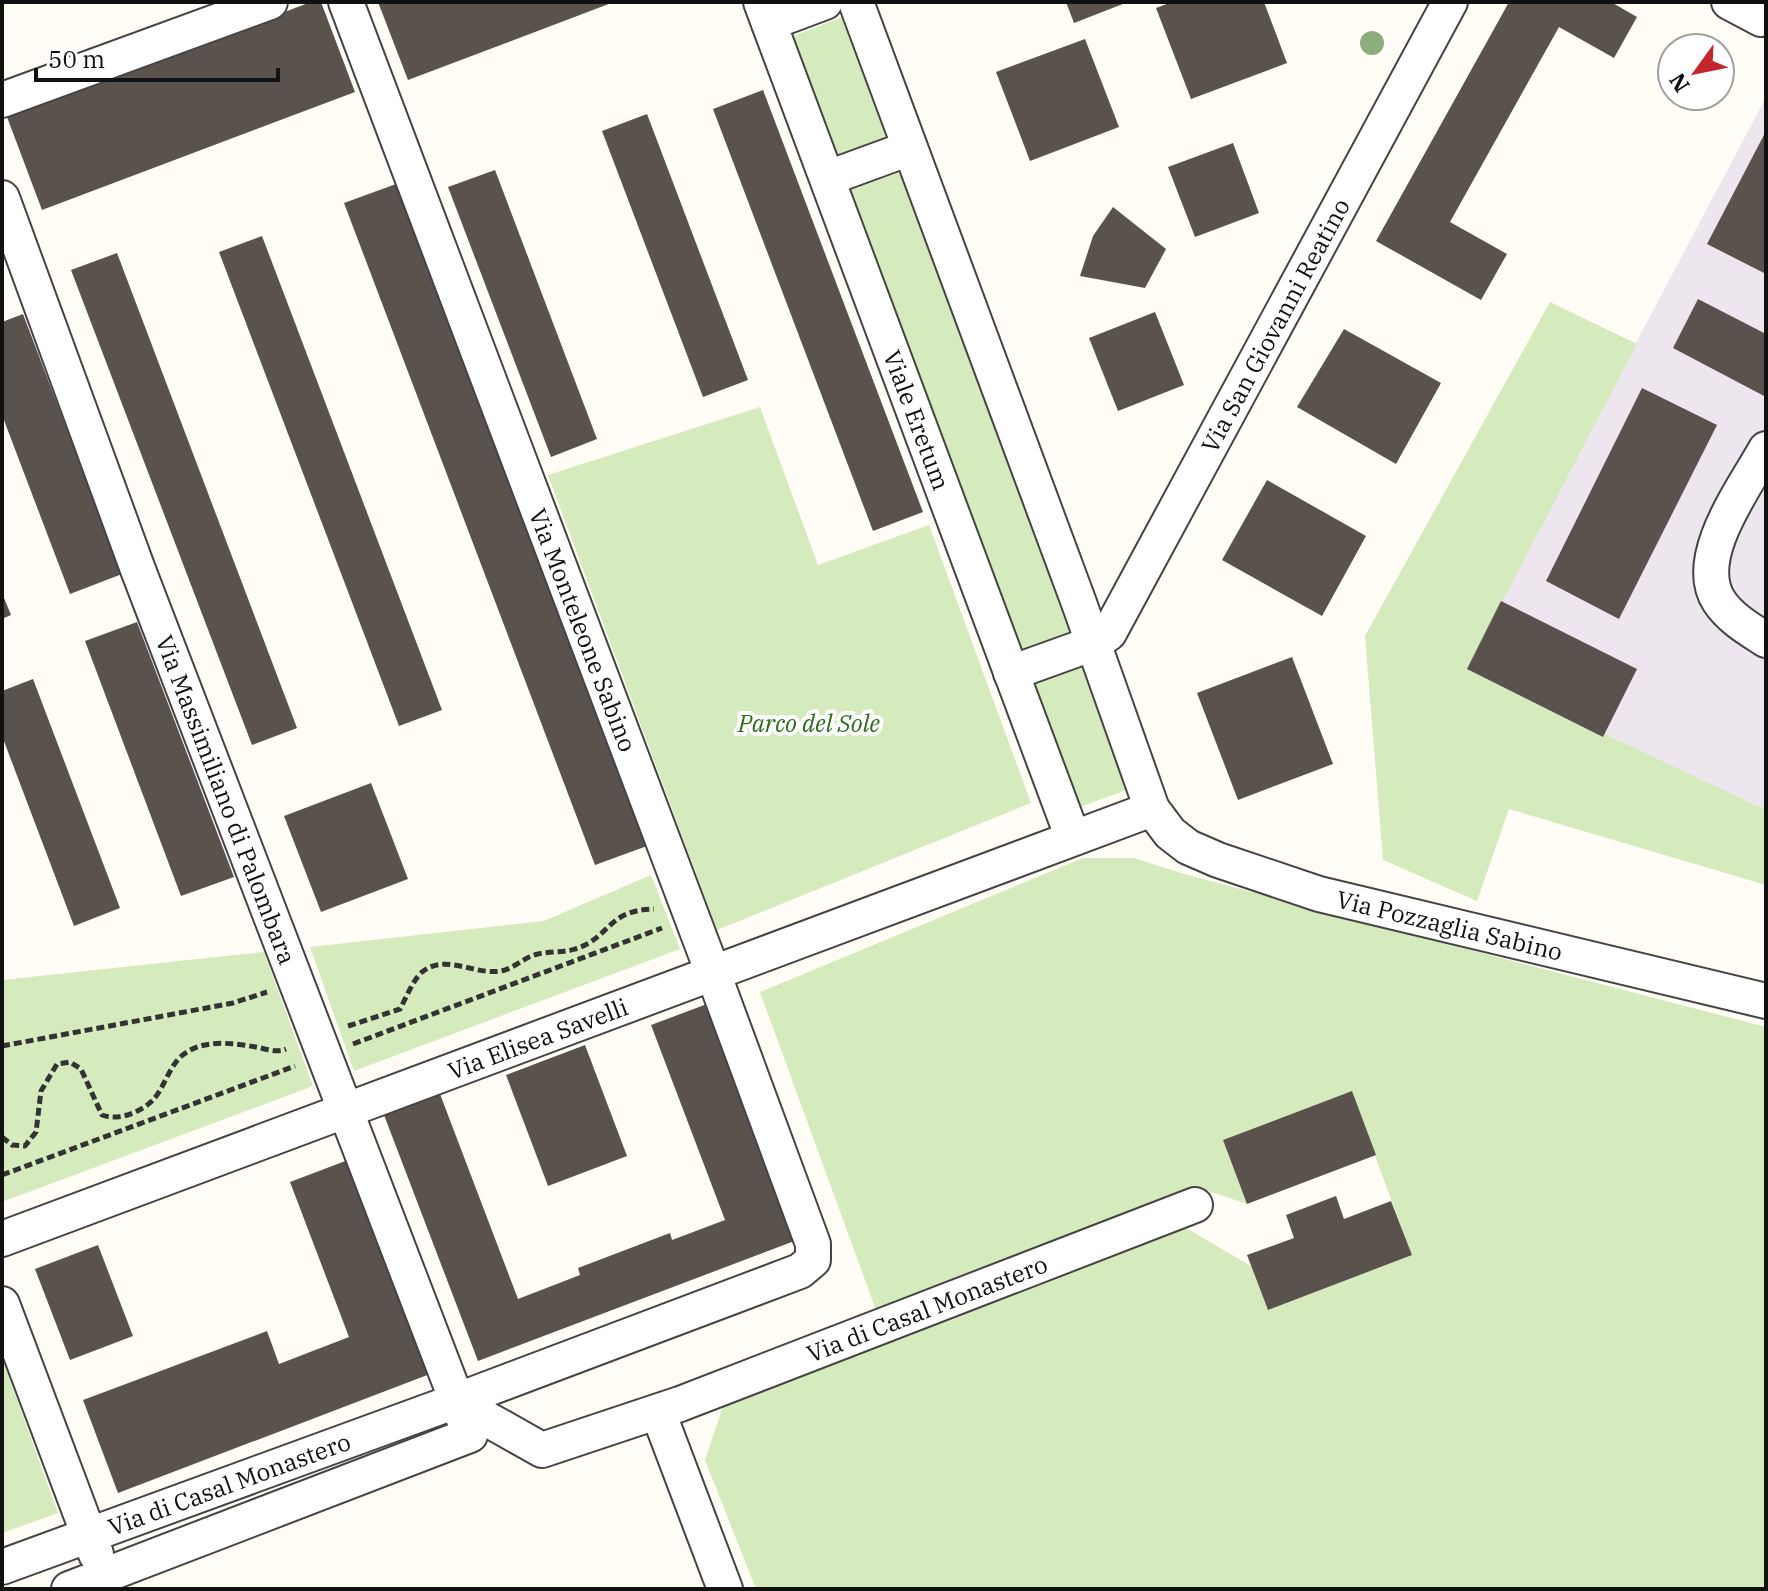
<svg xmlns="http://www.w3.org/2000/svg" width="1768" height="1591" viewBox="0 0 1768 1591" font-family="'IBM Plex Serif',serif">
  <style>
    .industrial { fill: #eee6ef }
    .green { fill: #d5ebbd }
    .building { fill: #5a524d }
    .lines { fill: none; stroke-linecap: round; stroke-linejoin: round }
    .minor-casing { stroke: #444; stroke-width: 38 }
    .path { stroke: #333; stroke-width: 5; stroke-dasharray: 8 4; stroke-linecap: butt }
    .minor { stroke: #fff; stroke-width: 34 }
    .tree { fill: #8dad7f }
    .labels { text-anchor: middle; dominant-baseline: central; stroke-width: 8; stroke-linejoin: round; paint-order: stroke }
    .street-label { font-size: 24px; fill: #111; stroke: #fff }
    .park-label { font-size: 24px; font-style: italic; fill: #2f6b1f; stroke: #fff }
  </style>
  <rect width="100%" height="100%" fill="#fffdf5"/>
  <polygon class="industrial" points="1766,97 1766,811 1464,668"/>
  <g class="green">
    <polygon points="845,16 891,140 834,159 788,38"/>
    <polygon points="901,172 1071,631 1017,651 847,191"/>
    <polygon points="1550,302 1637,344 1467,669 1766,810 1766,885 1509,809 1477,901 1383,860 1365,636"/>
    <polygon points="760,407 818,565 929,525 1031,803 717,930 548,475"/>
    <polygon points="1083,665 1129,789 1077,808 1031,684"/>
    <polygon points="1083,858 1134,858 1181,873 1389,929 1766,1027 1766,1589 756,1589 705,1460 724,1403 1181,1225 1251,1266 1268,1310 1412,1255 1351,1092 1223,1140 1247,1204 1200,1188 877,1313 760,992"/>
    <polygon points="651,875 680,949 354,1071 310,947 544,921"/>
    <polygon points="264,952 313,1086 2,1202 2,980"/>
    <polygon points="2,1358 58,1513 2,1533"/>
  </g>
  <g class="building">
    <polygon points="311,2 321,2 355,92 42,210 7,117"/>
    <polygon points="378,2 614,2 408,80"/>
    <polygon points="1066,2 1128,2 1074,23"/>
    <polygon points="1172,2 1264,2 1287,63 1191,99 1156,8"/>
    <polygon points="1509,2 1611,2 1637,17 1614,58 1559,27 1450,222 1507,254 1481,300 1376,241"/>
    <polygon points="1085,39 1119,127 1030,161 996,72"/>
    <polygon points="763,90 923,512 873,531 713,109"/>
    <polygon points="647,114 748,380 703,397 602,131"/>
    <polygon points="1766,131 1766,274 1707,244"/>
    <polygon points="1233,143 1259,213 1195,237 1168,167"/>
    <polygon points="495,170 597,439 551,457 448,187"/>
    <polygon points="396,184 647,846 595,865 344,203"/>
    <polygon points="1113,207 1166,249 1145,288 1080,276 1093,236"/>
    <polygon points="262,236 442,710 399,726 219,252"/>
    <polygon points="117,253 297,728 252,745 71,270"/>
    <polygon points="1698,299 1766,334 1766,397 1673,348"/>
    <polygon points="1155,312 1184,385 1118,411 1089,338"/>
    <polygon points="23,314 122,574 70,594 2,415 2,322"/>
    <polygon points="1344,329 1441,383 1396,464 1297,407"/>
    <polygon points="1642,388 1717,425 1619,619 1546,581"/>
    <polygon points="1267,480 1366,536 1322,616 1222,560"/>
    <polygon points="2,593 11,615 2,619"/>
    <polygon points="1501,601 1637,669 1603,737 1467,669"/>
    <polygon points="137,622 234,877 181,896 85,641"/>
    <polygon points="1292,657 1333,764 1238,800 1197,693"/>
    <polygon points="33,679 120,908 74,926 2,736 2,691"/>
    <polygon points="371,783 408,879 321,912 284,816"/>
    <polygon points="707,1004 797,1240 478,1361 384,1115 440,1094 518,1299 580,1275 578,1268 670,1233 672,1240 725,1220 651,1025"/>
    <polygon points="585,1045 627,1156 548,1186 506,1075"/>
    <polygon points="1352,1091 1376,1155 1247,1204 1223,1140"/>
    <polygon points="348,1160 430,1374 118,1493 83,1400 267,1331 279,1364 349,1337 290,1182"/>
    <polygon points="1336,1196 1344,1219 1391,1201 1412,1255 1268,1310 1247,1255 1294,1238 1286,1215"/>
    <polygon points="98,1245 133,1336 70,1360 35,1269"/>
  </g>
  <g class="lines">
    <g class="minor-casing">
      <g id="minor">
        <path id="s1" d="M761,2l312,836"/>
        <path id="s2" d="M856,2l223,601 73,206 18,24 18,14 30,13 101,34 447,107"/>
        <polyline points="1729,2 1761,19"/>
        <polyline points="769,23 825,2"/>
        <polyline points="2,100 270,2"/>
        <polyline points="828,178 910,148"/>
        <path id="s3" d="M2,198l135,369 333,868 -401,154"/>
        <path d="M1766,449c-21,38 -75,109 -47,152 11,17 30,28 47,39"/>
        <path id="s4" d="M1011,673l83,-30 15,-10 341,-631"/>
        <path id="s5" d="M2,1239l1150,-430"/>
        <polyline points="2,1304 96,1554"/>
        <path id="s6" d="M455,1401l87,49 138,-46 515,-199"/>
        <polyline points="658,1412 725,1589"/>
        <path id="s7" d="M2,1567l435,-159 363,-137 13,-11v-16l-100,-271 -367,-971"/>
      </g>
    </g>
    <g class="path">
      <path d="M348,1026l52,-17c6,-11 13,-29 22,-37 25,-20 55,6 83,-2 12,-4 21,-14 33,-16 12,-3 25,-1 37,-5 36,-11 31,-39 79,-40"/>
      <polyline points="353,1044 662,928"/>
      <polyline points="2,1046 233,1003 267,992"/>
      <path d="M2,1137l10,8 13,1 11,-14 5,-41 16,-27 13,-2 11,7 21,46c16,6 38,-2 51,-15 12,-13 16,-35 31,-46 20,-15 49,-11 72,-7 10,2 21,6 30,2"/>
      <polyline points="2,1175 295,1066"/>
    </g>
    <use href="#minor" class="minor"/>
  </g>
  <circle class="tree" cx="1372" cy="43" r="12"/>
  <g class="labels">
    <g class="street-label">
      <text stroke="none"><textPath href="#s4" startOffset="456">Via San Giovanni Reatino</textPath></text>
      <text stroke="none"><textPath href="#s1" startOffset="446">Viale Eretum</textPath></text>
      <text transform="translate(583 630) rotate(69)">Via Monteleone Sabino</text>
      <text stroke="none"><textPath href="#s3" startOffset="642">Via Massimiliano di Palombara</textPath></text>
      <text stroke="none"><textPath href="#s2" startOffset="1186">Via Pozzaglia Sabino</textPath></text>
      <text stroke="none"><textPath href="#s5" startOffset="572">Via Elisea Savelli</textPath></text>
      <text stroke="none"><textPath href="#s6" startOffset="510">Via di Casal Monastero</textPath></text>
      <text stroke="none"><textPath href="#s7" startOffset="242">Via di Casal Monastero</textPath></text>
    </g>
    <g class="park-label">
      <text x="809" y="723">Parco del Sole</text>
    </g>
  </g>
  <rect width="1768" height="1591" fill="none" stroke="#111111" stroke-width="8"/>
  <g transform="translate(1696 72) rotate(237)"><circle r="38" fill="#ffffff" stroke="#a0a0a0" stroke-width="2"/>
  <path d="M0-6L14 30L0 20L-14 30Z" fill="#c4262e"/>
  <text y="-12" font-size="22" font-weight="bold" text-anchor="middle" fill="#111111">N</text>
  </g>
  <path d="M36 68v12h242v-12" fill="none" stroke="#111111" stroke-width="4"/>
  <text x="48" y="68" font-size="24" fill="#111111" stroke="#ffffff" stroke-width="6" paint-order="stroke">50 m</text>
</svg>
